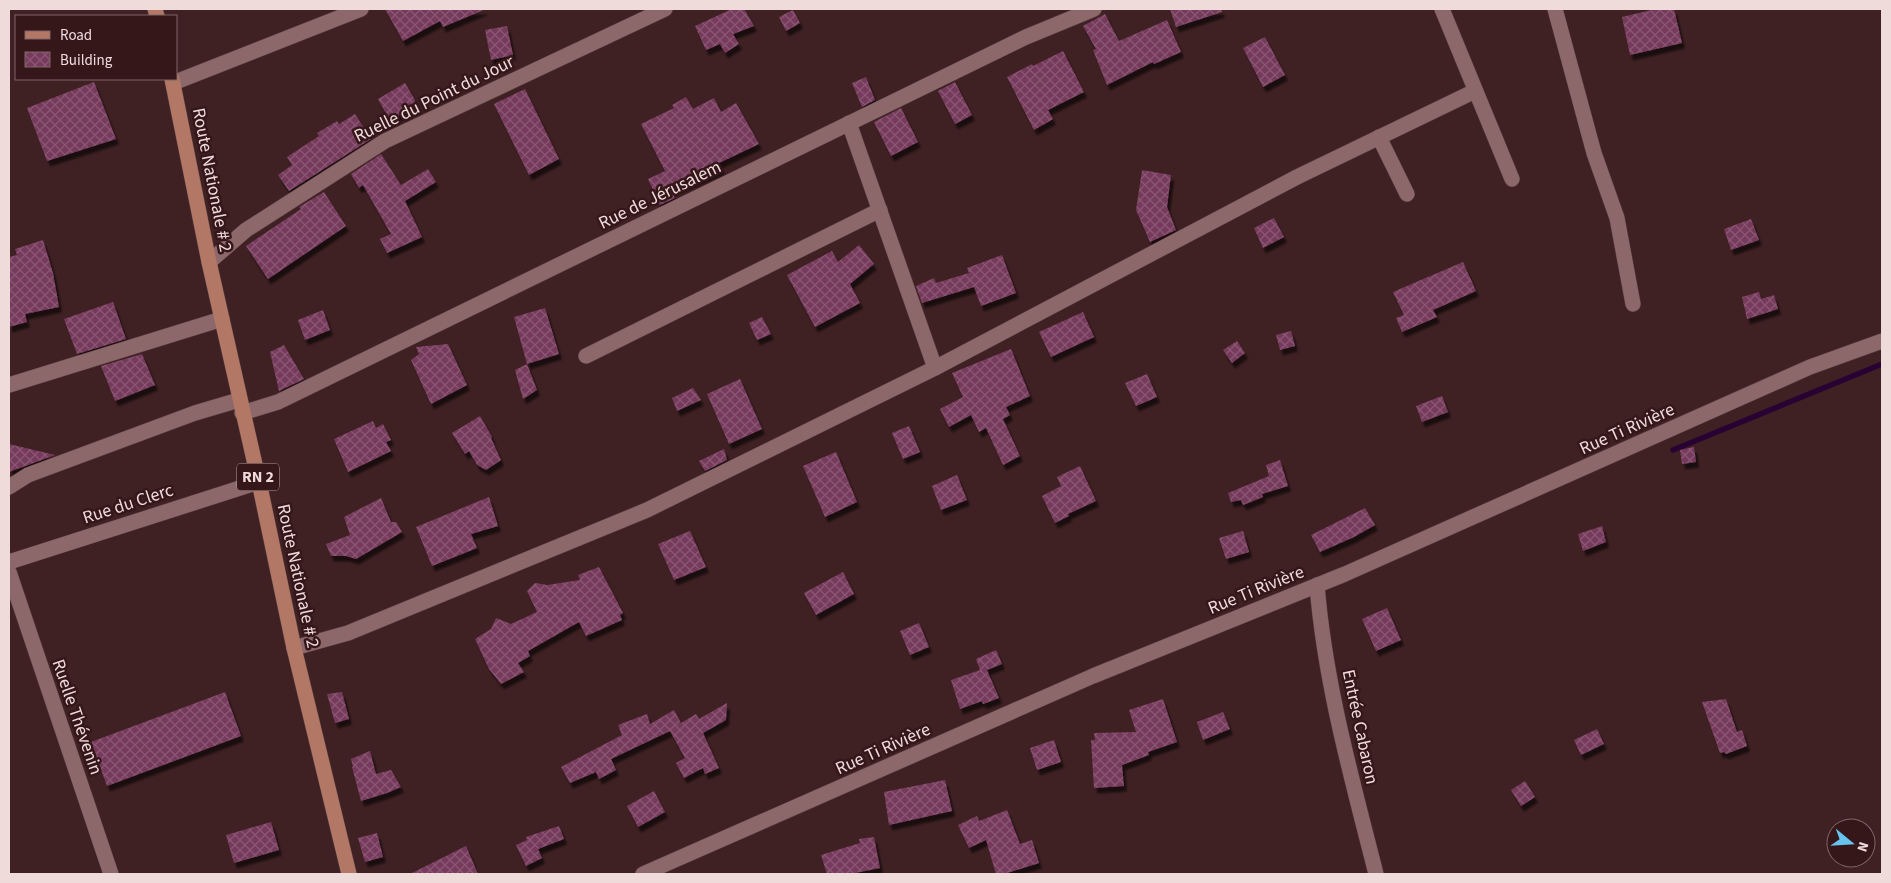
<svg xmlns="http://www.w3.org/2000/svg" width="1891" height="883" viewBox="0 0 1891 883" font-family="'Source Sans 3',sans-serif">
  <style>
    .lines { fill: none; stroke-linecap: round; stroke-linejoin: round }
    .stream { stroke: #290234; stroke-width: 5.5 }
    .building { fill: url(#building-cross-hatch); filter: url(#shadow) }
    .minor-casing { stroke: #5a4043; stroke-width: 16 }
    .primary-casing { stroke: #5a4043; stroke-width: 16 }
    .minor { stroke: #8d686a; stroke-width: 15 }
    .primary { stroke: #b27865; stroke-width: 15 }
    .labels { text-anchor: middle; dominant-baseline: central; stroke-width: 5; stroke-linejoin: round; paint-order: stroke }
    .shield { fill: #35171a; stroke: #b8a0a1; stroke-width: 1 }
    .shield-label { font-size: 16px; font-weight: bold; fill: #f0dbdb }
    .street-label { font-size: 18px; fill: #f0dbdb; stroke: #35171a }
  </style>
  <defs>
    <pattern id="building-cross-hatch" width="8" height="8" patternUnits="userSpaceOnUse" patternTransform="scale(1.25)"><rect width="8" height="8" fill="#763a5c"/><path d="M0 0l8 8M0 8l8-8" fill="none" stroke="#8a5673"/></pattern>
    <filter id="shadow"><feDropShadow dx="3" dy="5.5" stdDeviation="1" flood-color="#0009"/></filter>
  </defs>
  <rect width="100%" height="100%" fill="#402123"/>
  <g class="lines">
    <polyline class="stream" points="1673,450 1882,364"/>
  </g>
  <g class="building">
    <polygon points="385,9 486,9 443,27 440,21 403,41"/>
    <polygon points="732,9 744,9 754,26 733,34 739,44 725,53 720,44 706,50 695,26"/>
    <polygon points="1170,9 1221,9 1222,12 1176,27"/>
    <polygon points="1656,9 1674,9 1682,43 1630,55 1622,17"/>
    <polygon points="793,10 800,23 786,31 779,17"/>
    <polygon points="1105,14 1119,41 1167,20 1181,52 1154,64 1153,62 1107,85 1093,50 1096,49 1083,26"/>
    <polygon points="507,26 513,55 491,60 485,30"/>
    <polygon points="1265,37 1285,75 1263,87 1243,48"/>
    <polygon points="1063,51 1084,92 1048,110 1053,119 1034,130 1007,77 1032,64 1033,66"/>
    <polygon points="866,77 875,100 862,107 852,83"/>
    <polygon points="94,82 116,139 47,161 27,108"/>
    <polygon points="955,82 972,115 955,124 938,91"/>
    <polygon points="405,83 415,100 415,106 390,121 378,99"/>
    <polygon points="525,89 559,159 529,175 494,104"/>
    <polygon points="686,97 693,109 714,98 721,112 736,103 759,144 719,163 722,169 671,191 675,198 660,205 648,179 665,171 641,124 674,108 672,105"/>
    <polygon points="901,108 918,142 891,156 874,122"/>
    <polygon points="355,114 371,139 289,191 278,175 292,165 287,157 319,136 317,133 337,121 339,124"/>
    <polygon points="381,154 401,185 428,169 436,182 405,201 422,237 387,253 380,239 391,234 363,185 359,188 351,174"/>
    <polygon points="1142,170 1171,175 1167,207 1176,230 1150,242 1136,210"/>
    <polygon points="324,192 346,226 268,279 246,246 301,209 299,207"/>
    <polygon points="1274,218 1284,237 1263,248 1254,228"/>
    <polygon points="1751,219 1759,240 1731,250 1724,229"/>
    <polygon points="43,240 53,273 59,307 25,314 27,322 9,327 9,257 17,255 15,249"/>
    <polygon points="859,245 874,264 850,284 860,303 815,327 787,275 832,251 838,262"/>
    <polygon points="1002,255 1016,293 981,306 974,287 922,303 916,286 934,278 936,283 969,273 967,268"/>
    <polygon points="1463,262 1476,291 1433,310 1437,317 1402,332 1396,318 1404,315 1393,292"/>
    <polygon points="1759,292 1761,299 1774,295 1778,309 1747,319 1742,297"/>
    <polygon points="113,302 126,339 77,354 64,319"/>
    <polygon points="545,308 559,354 527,364 514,317"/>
    <polygon points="323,310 330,330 305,340 298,320"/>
    <polygon points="1083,312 1094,337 1051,357 1039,332"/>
    <polygon points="762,317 771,334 757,340 749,323"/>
    <polygon points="1291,331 1295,346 1280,350 1276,335"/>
    <polygon points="1237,341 1245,353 1232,363 1223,350"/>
    <polygon points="448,344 467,385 431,404 411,360 419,354 416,347"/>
    <polygon points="284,345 304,379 279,391 270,352"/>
    <polygon points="1011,349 1030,396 1006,407 1010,415 1003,419 1020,456 1003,465 986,428 979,432 971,415 949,427 940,409 963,397 952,373"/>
    <polygon points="142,354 155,385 115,401 101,366"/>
    <polygon points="527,364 537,390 523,399 515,370"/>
    <polygon points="1147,374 1157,397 1136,406 1125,383"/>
    <polygon points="740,379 762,429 729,444 707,394"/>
    <polygon points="693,388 701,400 677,411 672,398"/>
    <polygon points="1442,396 1448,412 1422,422 1416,406"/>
    <polygon points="480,416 492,437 491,438 501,460 486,470 477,465 469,451 465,454 452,433"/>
    <polygon points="373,421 376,428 383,424 391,440 386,442 391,451 348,472 334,439"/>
    <polygon points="909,426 920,452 903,459 892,433"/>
    <polygon points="9,444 55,455 9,472"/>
    <polygon points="1694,447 1696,462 1682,464 1680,450"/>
    <polygon points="724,449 727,460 705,471 699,461"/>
    <polygon points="836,452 857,502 825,517 803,466"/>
    <polygon points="1280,460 1288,486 1262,494 1263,497 1243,505 1241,500 1231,502 1228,493 1269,476 1266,465"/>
    <polygon points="1080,466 1096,501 1068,514 1069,516 1055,523 1042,496 1061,486 1057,477"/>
    <polygon points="957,475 967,500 941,510 932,486"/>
    <polygon points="489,497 498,526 471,534 477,548 432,566 416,527"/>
    <polygon points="381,498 391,522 396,522 402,532 356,559 346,556 331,556 326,544 350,535 344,517"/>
    <polygon points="1365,508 1375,525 1354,537 1320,552 1311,535"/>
    <polygon points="1602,526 1606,542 1583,551 1578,534"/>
    <polygon points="690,531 706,567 674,580 658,544"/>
    <polygon points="1243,531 1249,552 1226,559 1219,538"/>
    <polygon points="599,567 623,613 620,615 622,620 586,636 579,622 528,651 530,656 518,663 524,672 501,684 489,669 475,639 491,629 496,618 511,624 537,612 527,591 535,583 547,585 580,580 578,575"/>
    <polygon points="843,572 854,594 816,615 804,593"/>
    <polygon points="1387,608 1401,640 1376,651 1362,619"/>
    <polygon points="919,623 929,647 910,655 900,631"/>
    <polygon points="996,650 1002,664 987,670 999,698 983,704 982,701 960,709 951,680 980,670 976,659"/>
    <polygon points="225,692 241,736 107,786 91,742"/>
    <polygon points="342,692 349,719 335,723 327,694"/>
    <polygon points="1163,699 1177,742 1148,752 1149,755 1122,765 1124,786 1094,788 1091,740 1095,740 1094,733 1136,732 1129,710"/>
    <polygon points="1726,699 1737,732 1742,730 1747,746 1726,754 1724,752 1720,753 1702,702"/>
    <polygon points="727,703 726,720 703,733 719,768 705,774 703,768 684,778 676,763 685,758 670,731 611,759 616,770 599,779 596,772 570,783 561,767 622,735 618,725 647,714 650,724 674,710 681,723 696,714 699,719"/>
    <polygon points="1223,712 1230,729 1203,740 1197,722"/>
    <polygon points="1597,729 1604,744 1581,755 1574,740"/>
    <polygon points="1054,740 1061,762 1037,770 1030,748"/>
    <polygon points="370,751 376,774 391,770 401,787 387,793 361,801 352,767 353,767 351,759"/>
    <polygon points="945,780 952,811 889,825 884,792"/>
    <polygon points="1525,781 1535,797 1521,806 1511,790"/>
    <polygon points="654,791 665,812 638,827 627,806"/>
    <polygon points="1007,810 1020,844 1032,840 1039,863 1004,874 996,874 986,840 969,848 958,825 977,816 979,821"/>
    <polygon points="271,822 279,850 234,863 226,835"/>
    <polygon points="559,826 564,839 538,849 542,858 526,866 516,845 527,840 526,837"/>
    <polygon points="377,833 383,857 365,862 358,838"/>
    <polygon points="874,837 880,868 850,874 827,874 821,855 860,843 859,839"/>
    <polygon points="466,846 478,874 410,874"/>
  </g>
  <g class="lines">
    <g class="minor-casing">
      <g id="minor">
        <polyline points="1442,9 1512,179"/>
        <polyline points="1555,9 1594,153 1617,218 1633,304"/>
        <polyline points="173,83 361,9"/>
        <polyline points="849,123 935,368"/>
        <polyline points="1379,137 1407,194"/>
        <polyline points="209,262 246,230 385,141 665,9"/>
        <polyline points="586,356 880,210"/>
        <polyline points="9,385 222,319"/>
        <polyline points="242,413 278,402 1026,37 1094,9"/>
        <polyline points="9,487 28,475 195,413 239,400"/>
        <polyline points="9,562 259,482"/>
        <polyline points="9,572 111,874"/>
        <path d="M1317,585c8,99 35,194 59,289"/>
        <polyline points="294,648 348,633 647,510 935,368 1297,177 1475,91"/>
        <polyline points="643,874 1093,676 1345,574 1810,367 1882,341"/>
      </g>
    </g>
    <g class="primary-casing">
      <g id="primary">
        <polyline points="155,9 157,16"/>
        <polyline points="172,79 209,262 259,482 294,648 349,874"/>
      </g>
    </g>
    <use href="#minor" class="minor"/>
    <use href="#primary" class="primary"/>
  </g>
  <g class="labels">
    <rect class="shield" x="237" y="463.5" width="42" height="27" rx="4"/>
    <g class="shield-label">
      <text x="258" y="477">RN 2</text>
    </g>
    <g class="street-label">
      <text transform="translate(434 99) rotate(-26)">Ruelle du Point du Jour</text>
      <text transform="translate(212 180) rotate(79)">Route Nationale # 2</text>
      <text transform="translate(660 195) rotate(-26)">Rue de Jérusalem</text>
      <text transform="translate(1627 429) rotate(-24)">Rue Ti Rivière</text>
      <text transform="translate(128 504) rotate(-18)">Rue du Clerc</text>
      <text transform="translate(298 576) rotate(78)">Route Nationale # 2</text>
      <text transform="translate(1256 590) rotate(-22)">Rue Ti Rivière</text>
      <text transform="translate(77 717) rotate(71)">Ruelle Thévenin</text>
      <text transform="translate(1360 727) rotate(78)">Entrée Cabaron</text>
      <text transform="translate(883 749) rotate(-24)">Rue Ti Rivière</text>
    </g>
  </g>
  <rect width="1891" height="883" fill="none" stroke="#f0dbdb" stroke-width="20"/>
  <rect x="15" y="15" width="162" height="65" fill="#35171a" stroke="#806567"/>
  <rect x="25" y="31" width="25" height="8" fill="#b27865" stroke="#806567"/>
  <text x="60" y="40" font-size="15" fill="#f0dbdb">Road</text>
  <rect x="25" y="52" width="25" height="15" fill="url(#building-cross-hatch)" stroke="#806567"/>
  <text x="60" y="65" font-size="15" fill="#f0dbdb">Building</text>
  <g transform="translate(1851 843) rotate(108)"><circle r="24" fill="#35171a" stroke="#806567"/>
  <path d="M0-4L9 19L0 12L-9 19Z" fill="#66c4ef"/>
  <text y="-8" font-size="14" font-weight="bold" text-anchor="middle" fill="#f0dbdb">N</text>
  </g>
</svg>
